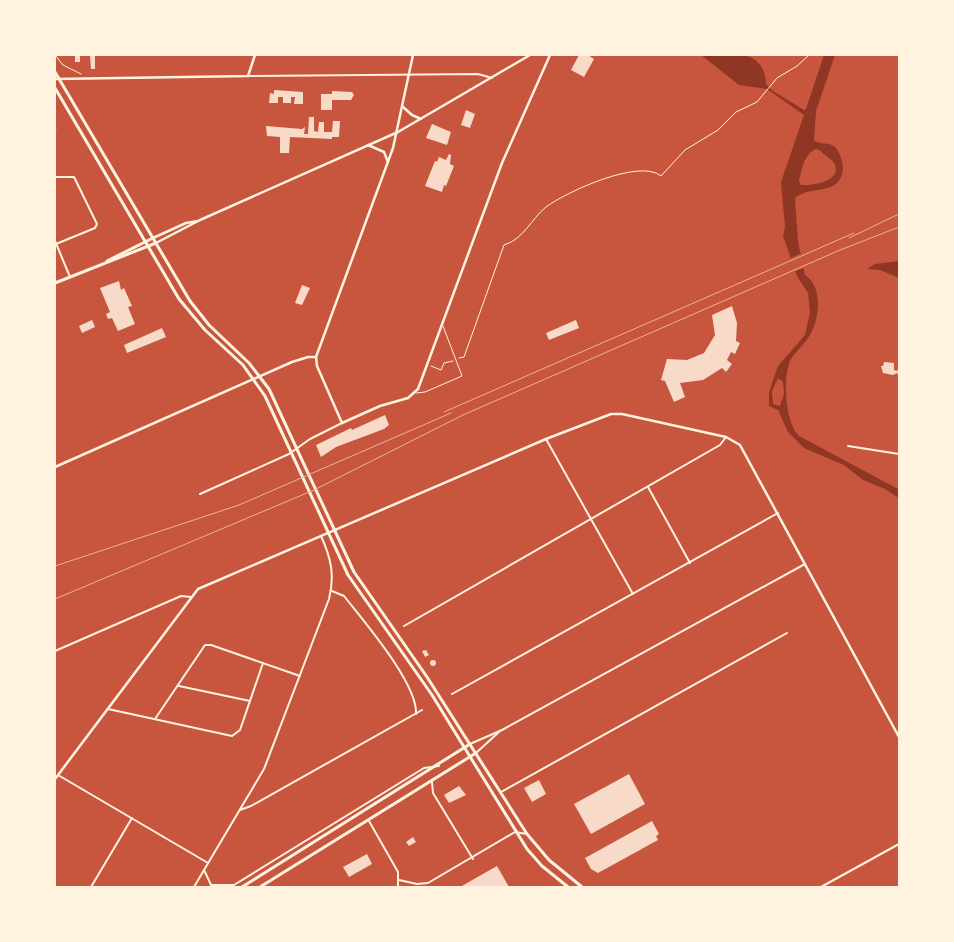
<svg xmlns="http://www.w3.org/2000/svg" width="954" height="942" viewBox="0 0 954 942" font-family="'Nunito Sans',sans-serif">
  <style>
    .water { fill: #8f3625; fill-rule: evenodd }
    .pier { fill: #c8553d }
    .building { fill: #f7dbc8 }
    .lines { fill: none; stroke-linecap: round; stroke-linejoin: round }
    .path { stroke: #fff3e0; stroke-width: 1 }
    .service { stroke: #fff3e0; stroke-width: 1 }
    .minor { stroke: #fff3e0; stroke-width: 2 }
    .tertiary { stroke: #fff3e0; stroke-width: 2.5 }
    .secondary { stroke: #fff3e0; stroke-width: 3 }
    .primary { stroke: #fff3e0; stroke-width: 3 }
    .rail { stroke: #e9b49f; stroke-width: 1 }
  </style>
  <rect width="100%" height="100%" fill="#c8553d"/>
  <g class="water">
    <path d="M701,55c28,0 63,-9 65,29l7,7 31,19 2,-1 18,-54h11l-19,56 -2,29c6,6 15,1 21,7 5,5 8,15 8,22 -3,28 -31,15 -48,29l3,44 7,33c20,13 14,50 1,66 -5,6 -11,12 -15,18 -9,17 -6,63 8,77l99,53 1,9 -14,-9 -22,-9 -19,-15 -40,-17 -16,-16 -10,-22 -9,-4v-14l9,-26 27,-31 5,-23 -2,-19 -11,-17 -14,-40 2,-9 -4,-45 23,-67 -37,-26 -28,-4zM816,149c5,1 5,3 9,6 3,3 7,5 9,8 10,18 -22,23 -33,22l-2,-4c3,-12 5,-27 17,-32zM778,378l5,4 1,12 -4,12 -7,-2 -1,-13z"/>
    <polygon points="899,261 899,278 880,270 867,269 875,264"/>
  </g>
  <polygon class="pier" points="802,253 806,267 794,272 789,259"/>
  <g class="building">
    <rect x="75" y="55" width="5" height="7"/>
    <polygon points="90,55 95,55 95,69 91,69"/>
    <polygon points="579,55 588,55 594,59 584,77 571,70"/>
    <polygon points="274,90 303,92 303,104 294,104 295,97 291,97 291,103 283,103 283,97 278,97 278,103 269,103 270,93 274,94"/>
    <polygon points="332,91 352,92 354,95 351,100 332,100 332,110 321,110 321,94 332,94"/>
    <polygon points="466,110 475,114 470,128 461,125"/>
    <polygon points="309,117 314,117 314,131 318,132 319,122 324,122 324,132 332,132 333,121 340,121 339,137 332,137 332,139 290,137 289,153 280,153 280,137 267,136 266,126 302,129 305,127 304,134 308,134"/>
    <polygon points="432,124 451,132 447,145 426,138"/>
    <polygon points="449,154 451,155 450,164 454,166 446,186 444,185 442,192 425,186 435,161 437,162 439,157 446,160"/>
    <polygon points="119,281 121,290 124,288 132,306 128,307 135,324 118,331 112,318 108,319 106,314 110,312 100,288"/>
    <polygon points="302,285 310,288 302,305 295,303"/>
    <polygon points="732,306 737,323 736,341 740,343 735,354 731,352 727,360 732,364 726,372 722,368 703,380 680,383 685,397 674,402 665,381 661,380 667,359 687,360 704,353 715,335 712,315"/>
    <polygon points="92,320 95,327 82,333 79,326"/>
    <polygon points="576,320 579,328 549,340 546,333"/>
    <polygon points="162,328 166,337 127,353 124,345"/>
    <polygon points="884,362 894,363 894,370 897,371 899,367 899,376 897,373 893,375 883,373 881,366 883,366"/>
    <polygon points="385,415 389,425 384,429 336,447 321,457 316,445 347,430 351,428 352,430"/>
    <polygon points="426,650 429,655 425,657 422,651"/>
    <circle cx="433" cy="663" r="3"/>
    <polygon points="629,774 645,804 591,834 574,804"/>
    <polygon points="539,780 546,794 532,802 524,788"/>
    <polygon points="459,786 466,795 449,803 444,795"/>
    <polygon points="652,821 659,834 656,836 658,840 598,873 591,869 585,858"/>
    <polygon points="413,837 416,842 409,846 406,842"/>
    <polygon points="367,854 372,864 349,877 343,867"/>
    <polygon points="497,866 509,887 460,887"/>
  </g>
  <g class="lines">
    <g class="path">
      <polyline points="55,55 63,65 81,74"/>
      <path d="M459,358l5,-1 40,-112c20,-6 27,-26 42,-38 20,-15 94,-49 115,-31l24,-26 33,-20 18,-18 21,-10 20,-24 20,-12 12,-11"/>
      <polyline points="431,366 441,370 444,363 453,361"/>
    </g>
    <g class="service">
      <polyline points="55,130 56,130"/>
      <polyline points="416,393 425,392 462,376 443,326"/>
    </g>
    <g class="minor">
      <polyline points="248,76 478,74 492,78"/>
      <polyline points="55,177 74,177 97,224 95,228 56,244"/>
      <polyline points="55,241 70,277"/>
      <polyline points="546,439 633,594"/>
      <polyline points="848,446 899,454"/>
      <polyline points="648,487 690,563"/>
      <polyline points="200,494 289,454 310,439 342,423"/>
      <path d="M332,591l12,5c19,24 74,88 72,118"/>
      <polyline points="404,626 720,445 726,437"/>
      <polyline points="55,651 181,596 191,597"/>
      <polyline points="179,686 250,701"/>
      <polyline points="452,694 778,513"/>
      <polyline points="108,709 232,736 240,730 263,663"/>
      <polyline points="155,719 205,645 211,645 300,676"/>
      <polyline points="470,744 502,730 805,564"/>
      <polyline points="476,753 500,731"/>
      <polyline points="58,775 208,863"/>
      <polyline points="432,782 433,793 473,859"/>
      <polyline points="501,792 787,633"/>
      <polyline points="240,810 251,806 422,710"/>
      <polyline points="369,821 398,872 398,887"/>
      <polyline points="399,880 417,884 428,883 515,832 527,834"/>
      <polyline points="211,885 234,885 424,768 439,766"/>
      <polyline points="91,887 132,818"/>
      <polyline points="194,887 204,870"/>
      <path d="M212,887l-8,-17 60,-101 65,-170c6,-24 2,-41 -8,-63"/>
      <polyline points="821,887 899,844"/>
    </g>
    <g class="tertiary">
      <polyline points="413,55 393,148 316,357 317,366 342,423 380,406 408,398 418,389 502,163 550,55"/>
      <polyline points="55,79 248,76 255,55"/>
      <polyline points="403,107 412,115 421,119"/>
      <polyline points="368,145 384,152 388,162"/>
      <polyline points="153,238 186,223 198,221"/>
      <polyline points="156,243 200,220 398,132 530,55"/>
      <polyline points="55,467 292,362 308,357 316,357"/>
      <polyline points="55,779 198,589 546,439 611,414 622,414 726,437 740,445 899,737"/>
    </g>
    <g class="secondary">
      <polyline points="107,261 153,238"/>
      <polyline points="55,283 156,243"/>
      <polyline points="242,887 470,744"/>
      <polyline points="260,887 476,753"/>
    </g>
    <g class="primary">
      <polyline points="55,72 190,301 209,325 249,363 269,389 354,572 427,677 527,834 549,860 582,887"/>
      <polyline points="55,88 179,299 205,330 243,365 265,396 348,575 432,695 527,849 542,866 568,887"/>
    </g>
    <g class="rail">
      <polyline points="849,238 899,214"/>
      <polyline points="444,412 854,233"/>
      <polyline points="55,566 239,505 451,413"/>
      <polyline points="55,599 314,490 463,415 840,250 899,227"/>
    </g>
  </g>
  <rect width="954" height="942" fill="none" stroke="#fff3e0" stroke-width="112"/>
</svg>
